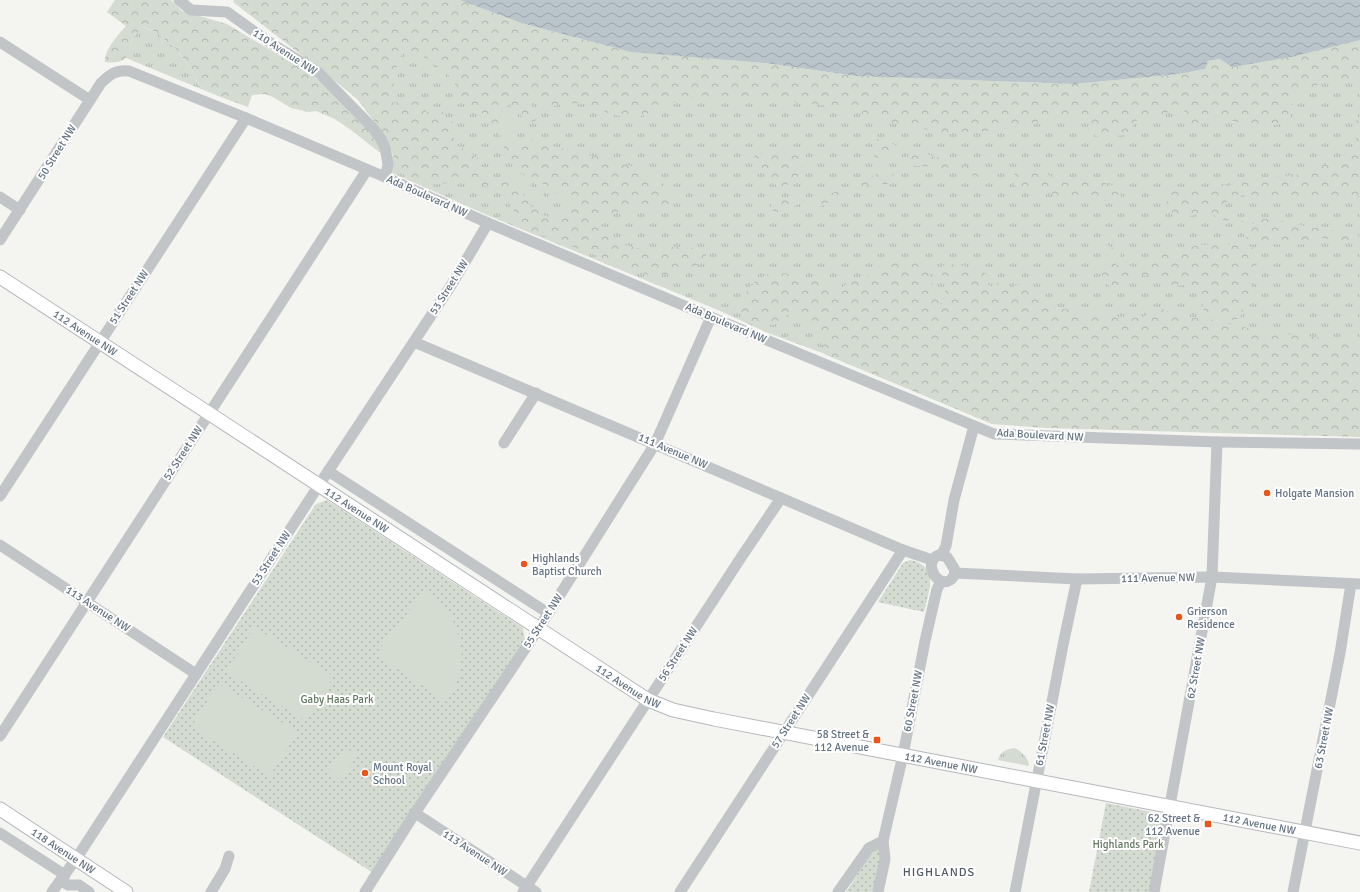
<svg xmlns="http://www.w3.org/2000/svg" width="1360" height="892" viewBox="0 0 1360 892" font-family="Signika,sans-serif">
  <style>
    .grass { fill: url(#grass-tufts) }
    .forest { fill: url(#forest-crowns) }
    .park { fill: url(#park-dots) }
    .pitch { fill: #d4dbd1 }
    .water { fill: url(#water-waves) }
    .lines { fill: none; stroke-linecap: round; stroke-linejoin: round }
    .major-casing { stroke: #b4b8bc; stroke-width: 15 }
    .minor { stroke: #c1c5c8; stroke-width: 11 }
    .major { stroke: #fff; stroke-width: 13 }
    .poi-dot { fill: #ea551a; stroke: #fff; stroke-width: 1.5 }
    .labels { text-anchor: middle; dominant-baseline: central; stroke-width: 4; stroke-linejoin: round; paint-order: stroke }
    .street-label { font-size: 11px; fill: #627282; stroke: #fff }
    .poi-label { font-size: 11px; fill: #627282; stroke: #fff; text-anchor: start }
    .park-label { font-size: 11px; fill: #647961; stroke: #fff }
    .neighbourhood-label { font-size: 12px; letter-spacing: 1px; fill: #505c67; stroke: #fff }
  </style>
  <defs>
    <pattern id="grass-tufts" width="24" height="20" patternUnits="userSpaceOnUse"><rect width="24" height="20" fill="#d4dbd1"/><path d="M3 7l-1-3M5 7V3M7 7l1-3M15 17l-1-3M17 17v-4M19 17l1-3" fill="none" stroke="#afb6af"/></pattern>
    <pattern id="forest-crowns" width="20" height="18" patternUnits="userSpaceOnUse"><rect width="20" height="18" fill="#d4dbd1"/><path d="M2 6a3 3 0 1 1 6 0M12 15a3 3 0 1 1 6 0" fill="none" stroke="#afb6af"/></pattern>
    <pattern id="park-dots" width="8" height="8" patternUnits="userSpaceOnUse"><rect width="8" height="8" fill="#d4dbd1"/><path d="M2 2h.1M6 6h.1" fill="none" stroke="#afb6af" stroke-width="1.8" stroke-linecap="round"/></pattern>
    <pattern id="water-waves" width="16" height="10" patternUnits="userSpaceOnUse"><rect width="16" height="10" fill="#bac5cb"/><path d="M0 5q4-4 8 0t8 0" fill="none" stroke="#9ba4aa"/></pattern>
  </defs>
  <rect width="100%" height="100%" fill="#f4f4f0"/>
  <g class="grass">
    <polygon points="333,5 631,51 698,57 856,76 1074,85 1179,74 1360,40 1360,436 992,424 825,354 768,333 718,310 487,215 390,172 393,153 385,135 357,99 326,73"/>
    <path d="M143,27l13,5 20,17 17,23 5,13 20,11 -92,-38c3,-5 3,-10 5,-16 2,-6 8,-11 12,-15z"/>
    <path d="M1014,748c7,2 15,11 15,18l-31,-6c2,-8 8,-11 16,-12z"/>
  </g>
  <g class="forest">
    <path d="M115,0h56l11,11 45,13 85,51 24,20 40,43 6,12 -1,2h-2l-28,-22 -16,-11 -19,-8 -7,1 -18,-4 -18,-11 -8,-3 -13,1 -4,12 -30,-11 -20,-11 -5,-13 -17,-23 -20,-17 -12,-5c-5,4 -11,9 -13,15 -1,3 -1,7 -2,10 -3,11 -14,11 -24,10 -1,-12 14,-28 21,-36l-19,-14z"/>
    <path d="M234,0h227l60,23 110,29 134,11 91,13 218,8 105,-10 26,-5 2,-8 13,-2 12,7 128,-26v39l-34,3 -31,11 -5,6 3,6 -2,1 -1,14h-3l-1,3 -33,6 -16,-7 -25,-6 -8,1 -3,6 -9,3 -4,-2 -1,-10 -4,-4 -14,1 -8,8 -13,-1 -4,2 -4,-4 -14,19 -28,2 -7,-4 -3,-15 -26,-1 -68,14 -49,2 -44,-8 -64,-18 -43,-5 -37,-2h-22l-29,-4 -10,-1 -37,12 -7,5 -13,5h-14l-15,-3 -19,-9 -15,-2 -24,3 -2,4 5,2v3l-4,1 -4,-5 2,-6c-7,0 -12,-2 -16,-8l-4,3 2,5 3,3 4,-1 4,2v4l-8,9 -9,-1 -8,-11 -7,-4 -1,-2 -9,11 -3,13 -4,-1 -3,-8 -10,-8 -3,1 -4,-2v-2h-2l-4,-6 -3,-1c0,-4 -4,-5 -3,-10l-3,1c-1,-11 -11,-13 -12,-24l-2,1 -2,-2h-7l-1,-4 -5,-4 -19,-6 -5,-5 -1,5 -4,4 -6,19 -6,3v1l7,3 -3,4 2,1 2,5 -10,6v5c12,-3 22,-1 33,-4l2,1h6l5,5 -6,4v2l8,-1 5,2 4,-1 3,7 6,2 2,3c-4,9 0,14 4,22 6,2 9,6 15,8l1,3 8,2v7l-2,2c5,3 6,7 11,11l14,-3 7,8 7,5 12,17 12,9 15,5 10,-9 4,-10c-13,-8 -65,-35 -68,-49 0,-3 0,-7 0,-10h11l9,-4 32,9 26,5 11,5 6,-2h8l7,5 2,6 6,-2 11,2 16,12 10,3 11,7 2,9 -3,10c-12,4 -25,2 -38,2 -11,1 -21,5 -31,8l2,9 10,16 39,9 2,6 8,-2 7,-8h21l14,3 3,5 -4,8 -17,6 -4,3 -30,4 -123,-46 -27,-37 -15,-7 -16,-2 -12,-5 -8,4 -13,1 -36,-10 -16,-38 -28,-38 -124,-96z"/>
    <path d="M1360,117v79l-41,4h-55l-20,-5 -5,2h-5l-11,7c-1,14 19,17 31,20l6,-6 32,5 16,4 22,2 5,3h15l5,1 5,4v10l-7,-3 -30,-6 -18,6 -22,1 -12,-2 -13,-1 -5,3c-3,-3 -6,-6 -8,-10 -3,-4 -3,-8 -7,-10 -9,-6 -23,-4 -28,-15l-19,6 -14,-3 -4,2 -2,-4 -5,-5 1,-5 -3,-8c6,-2 13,-5 19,-5 12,-2 19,4 31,-4l3,1 6,-1 5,2 16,-6 12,1 16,-4 24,-2 12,-3 13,-8h15l7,-5 11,-15 3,-9 -2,-13z"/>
    <path d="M877,139l5,1 1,4 7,-1 7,3 -4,10 -3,-2c-7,8 -12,5 -20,0l2,-8z"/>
    <path d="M796,150l2,2h2c9,17 -8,41 -26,32 -6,-3 -8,-12 -13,-17 -2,-3 -5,-4 -7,-7v-3l2,-3z"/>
    <polygon points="916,151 946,160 950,165 944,173 936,172 927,166 917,166 909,165 910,156"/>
    <path d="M962,164l30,8 -1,5c-6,5 -9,2 -15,0 -4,-2 -9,-2 -13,-2l-3,-5v-4z"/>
    <polygon points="1018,168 1044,173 1059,180 1069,183 1081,183 1089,180 1105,183 1120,188 1121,197 1116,201 1102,201 1089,198 1068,199 1039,190 1026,191 1016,187 1012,179"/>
    <path d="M891,170l3,4 -4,4v4l-2,2h-7l-4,3 -14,-1 -14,5 -8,6 -8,1 -8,7 -8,3 -4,-1 -3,-2 1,-5c7,-4 14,-4 20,-6 6,-3 10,-6 16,-7 7,-7 18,-7 26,-11 1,0 5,-3 6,-3 7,0 5,1 12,-3z"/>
    <path d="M802,195l4,2 -2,4c-9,5 -19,11 -30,11l-3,-4 2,-10h11z"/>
    <path d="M1104,243l17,10 -1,6 -5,2 1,4c7,-1 19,1 26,4l6,-5 8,-15 17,3 25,-7 35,-1 13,1 8,3 2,4 -1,5 1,10 -5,5 1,16 -2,6 -7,10c1,8 -2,16 -11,16 -3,0 -6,-2 -9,-2 -13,0 -21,-4 -21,-19 -3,-2 -4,-4 -7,-6 -3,-3 -7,-5 -10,-8 -7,0 -13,3 -20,-1 -4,-2 -4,-5 -8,-6 -12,-2 -28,-7 -36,4 0,7 -3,8 -10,7l-12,-18 12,-12 -5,-5v-2l-4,-2 -1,-3z"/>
    <path d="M899,258l19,1 10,9 3,12 10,25 4,-2v-24l-4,-5 -1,-5 7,-7 6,-2 1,9 11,-4 1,4 2,-2 3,4c7,-2 14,0 19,7l-3,6 6,3 5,-4 13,6 6,-5 8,2 17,18 37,8 25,1 2,3 36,2 11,-9h10l3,2 29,7 4,-2c52,16 107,21 161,25v96l-313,-9 -54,-4 -169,-70 -8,-32 -24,-10 -19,13 -14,1 -18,-9c1,-8 2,-22 8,-29 3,-4 10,-10 15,-12 18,-9 59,7 78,13l5,-7 16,-2c7,-8 15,-12 22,-20z"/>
  </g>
  <g class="park">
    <polygon points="327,500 523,628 525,640 373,873 163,737 316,504"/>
    <path d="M910,560c30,6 19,31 14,52l-46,-10 25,-39z"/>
    <polygon points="1106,803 1157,813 1163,821 1149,892 1089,892"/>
    <polygon points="878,849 881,851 874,892 846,892 872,852"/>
  </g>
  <g class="pitch">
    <path d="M506,111c21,1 13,37 -3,28 -9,-5 -4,-23 3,-28z"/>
    <path d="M513,172c8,-1 16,6 18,14l-3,5 -4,1 -11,-10 -4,-5v-2z"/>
    <path d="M539,193l4,2 7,6 -2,7 -5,3c-6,0 -11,-5 -13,-11l3,-4z"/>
    <path d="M427,588c24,22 40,49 33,83 -2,5 -2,10 -4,15 -3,5 -6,11 -9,16l-69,-46 1,-7z"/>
    <polygon points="254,627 334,676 306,721 226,672"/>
    <polygon points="218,683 298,732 270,776 191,727"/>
    <polygon points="345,747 358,755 341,781 328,772"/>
  </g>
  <polygon class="water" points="460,0 1360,0 1360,40 1291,57 1232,67 1220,59 1208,61 1205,69 1179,74 1074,84 856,76 765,63 631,52 521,23"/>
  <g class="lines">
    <g class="major-casing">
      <g id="major">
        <path id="s1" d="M0,277l648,423 25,10 41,9 646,124"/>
        <path id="s2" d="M0,809l126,83"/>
      </g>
    </g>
    <g class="minor">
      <polyline points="179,0 191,10 227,12 269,42 319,73 373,128 381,139 385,148 387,158 388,165 385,177"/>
      <polyline points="0,42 90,100"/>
      <polyline points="0,197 20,210"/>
      <path d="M0,240l101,-157c10,-9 14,-13 28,-12l117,47 139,59 103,46 223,94 283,117 223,8 143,2"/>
      <polyline points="414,342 781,498 903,550 932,560"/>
      <polyline points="504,443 536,393"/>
      <polyline points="328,471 548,613"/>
      <polyline points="0,496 246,118"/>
      <polyline points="0,545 196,674"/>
      <polyline points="942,554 946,546 954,500 974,426"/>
      <path d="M939,555l8,2 8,13 -1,6c-13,19 -34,-14 -15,-21z"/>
      <polyline points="955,573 1077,579 1212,577 1360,584"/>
      <polyline points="0,736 367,170"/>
      <polyline points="415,813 536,892"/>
      <polyline points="0,833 65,875"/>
      <polyline points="61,880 68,885 79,885 89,892"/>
      <polyline points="52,892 76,859 319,485 452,284 488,223"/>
      <polyline points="211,892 225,869 229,856"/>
      <polyline points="365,892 415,813 539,628 655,444 711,317"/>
      <polyline points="523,892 742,556 781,498"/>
      <polyline points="680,892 903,550"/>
      <polyline points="838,892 869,848 883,841"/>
      <polyline points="878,892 885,859 883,841 903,755 925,641 937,589 941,582"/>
      <polyline points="1015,892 1063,645 1077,579"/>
      <polyline points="1154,892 1212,577 1217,442"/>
      <polyline points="1293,892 1340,653 1351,584"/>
    </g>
    <use href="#major" class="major"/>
  </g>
  <g class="poi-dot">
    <circle cx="1267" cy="493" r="4"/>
    <circle cx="524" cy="564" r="4"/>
    <circle cx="1179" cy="617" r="4"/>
    <rect x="873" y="736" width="8" height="8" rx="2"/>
    <circle cx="365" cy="773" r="4"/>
    <rect x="1204" y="820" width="8" height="8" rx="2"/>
  </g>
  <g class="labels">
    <g class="street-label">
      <text transform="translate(285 52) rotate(33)">110 Avenue NW</text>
      <text transform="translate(57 152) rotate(-58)">50 Street NW</text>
      <text transform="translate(427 196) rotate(24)">Ada Boulevard NW</text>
      <text transform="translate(449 287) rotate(-58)">53 Street NW</text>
      <text transform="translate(129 297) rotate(-57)">51 Street NW</text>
      <text transform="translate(726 323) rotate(23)">Ada Boulevard NW</text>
      <text stroke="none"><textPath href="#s1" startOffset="102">112 Avenue NW</textPath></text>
      <text transform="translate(1040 435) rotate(3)">Ada Boulevard NW</text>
      <text transform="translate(673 451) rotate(23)">111 Avenue NW</text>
      <text transform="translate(183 453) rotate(-57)">52 Street NW</text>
      <text stroke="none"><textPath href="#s1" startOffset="426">112 Avenue NW</textPath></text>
      <text transform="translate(271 558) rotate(-57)">53 Street NW</text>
      <text transform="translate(1158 578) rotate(-1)">111 Avenue NW</text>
      <text transform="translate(98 609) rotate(33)">113 Avenue NW</text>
      <text transform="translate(543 621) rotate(-57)">55 Street NW</text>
      <text transform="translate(678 654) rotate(-57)">56 Street NW</text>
      <text transform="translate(1196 668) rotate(-80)">62 Street NW</text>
      <text stroke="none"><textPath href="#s1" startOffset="750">112 Avenue NW</textPath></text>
      <text transform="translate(913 701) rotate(-79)">60 Street NW</text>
      <text transform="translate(791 721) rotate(-57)">57 Street NW</text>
      <text transform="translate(1045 735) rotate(-79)">61 Street NW</text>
      <text transform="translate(1324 738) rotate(-79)">63 Street NW</text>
      <text stroke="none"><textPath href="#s1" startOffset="1074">112 Avenue NW</textPath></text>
      <text stroke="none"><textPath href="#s1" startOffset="1398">112 Avenue NW</textPath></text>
      <text stroke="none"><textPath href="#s2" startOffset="76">118 Avenue NW</textPath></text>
      <text transform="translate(475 853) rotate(33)">113 Avenue NW</text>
    </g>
    <g class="poi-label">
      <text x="1275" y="493">Holgate Mansion</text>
      <text x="532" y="558">Highlands<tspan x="532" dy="13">Baptist Church</tspan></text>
      <text x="1187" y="611">Grierson<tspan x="1187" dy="13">Residence</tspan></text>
      <text x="869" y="734" text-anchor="end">58 Street &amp;<tspan x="869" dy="13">112 Avenue</tspan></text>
      <text x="373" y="767">Mount Royal<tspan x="373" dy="13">School</tspan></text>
      <text x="1200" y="818" text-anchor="end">62 Street &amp;<tspan x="1200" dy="13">112 Avenue</tspan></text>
    </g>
    <g class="park-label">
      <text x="337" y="699">Gaby Haas Park</text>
      <text x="1128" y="844">Highlands Park</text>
    </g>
    <g class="neighbourhood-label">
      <text x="939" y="872">HIGHLANDS</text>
    </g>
  </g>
</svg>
